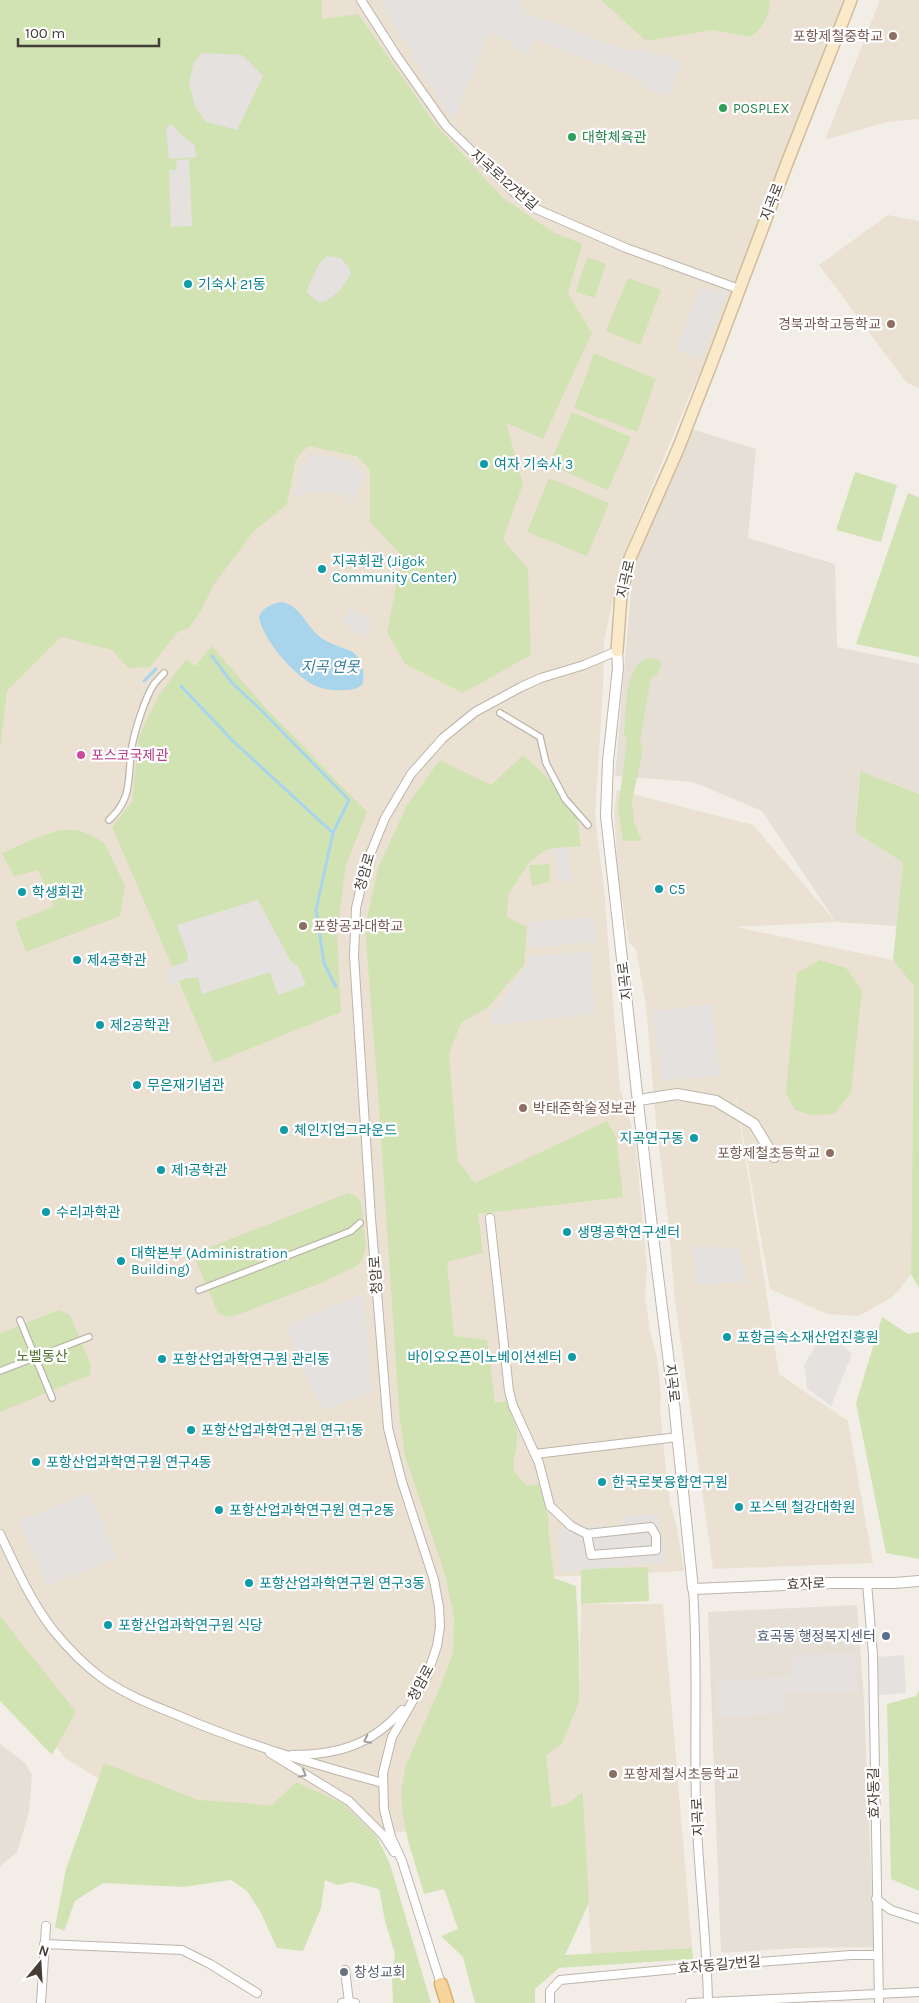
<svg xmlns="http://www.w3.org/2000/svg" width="919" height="2003" viewBox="0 0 919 2003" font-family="Karla,'Noto Sans KR',sans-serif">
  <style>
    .residential { fill: #e6dfd5 }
    .education { fill: #eae1d2 }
    .green { fill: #d2e3b3 }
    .parking { fill: #e4e1df }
    .water { fill: #a8d5eb }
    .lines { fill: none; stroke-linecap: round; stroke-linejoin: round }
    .stream { stroke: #a8d5eb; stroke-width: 3 }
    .pedestrian-casing { stroke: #bdb5aa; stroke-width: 8 }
    .minor-casing { stroke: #bdb5aa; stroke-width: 10 }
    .tertiary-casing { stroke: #bdb5aa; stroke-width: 12 }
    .secondary-casing { stroke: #cfbc9a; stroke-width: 14 }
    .primary-casing { stroke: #dab06d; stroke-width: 15 }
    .pedestrian { stroke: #fff; stroke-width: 5.5 }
    .minor { stroke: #fff; stroke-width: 8 }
    .tertiary { stroke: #fff; stroke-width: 10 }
    .secondary { stroke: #faeac9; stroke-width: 11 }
    .primary { stroke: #f6d49c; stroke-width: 12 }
    .oneway { stroke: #a29e9b }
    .education-dot { fill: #8d6e63; stroke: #fff; stroke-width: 2 }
    .leisure-dot { fill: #2e9e5b; stroke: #fff; stroke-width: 2 }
    .culture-dot { fill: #0f9aa8; stroke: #fff; stroke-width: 2 }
    .hotel-dot { fill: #d1479c; stroke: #fff; stroke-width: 2 }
    .service-dot { fill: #5c6f8a; stroke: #fff; stroke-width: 2 }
    .worship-dot { fill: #6b7280; stroke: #fff; stroke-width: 2 }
    .labels { text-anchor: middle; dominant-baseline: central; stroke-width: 4.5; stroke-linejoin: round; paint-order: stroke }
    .education-label { font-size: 14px; fill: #785e54; stroke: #fff; text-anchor: end }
    .leisure-label { font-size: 14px; fill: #27864d; stroke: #fff; text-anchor: start }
    .street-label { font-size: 14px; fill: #453e37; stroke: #fff }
    .culture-label { font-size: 14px; fill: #0d838f; stroke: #fff; text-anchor: start }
    .hotel-label { font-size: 14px; fill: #b23c85; stroke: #fff; text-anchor: start }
    .park-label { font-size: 14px; fill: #4e722e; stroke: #fff }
    .service-label { font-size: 14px; fill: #4e5e75; stroke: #fff; text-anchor: end }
    .worship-label { font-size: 14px; fill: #5b616d; stroke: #fff; text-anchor: start }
    .water-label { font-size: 15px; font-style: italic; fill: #367da0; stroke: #fff }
  </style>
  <rect width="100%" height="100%" fill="#f2eee7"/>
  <g class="residential">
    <polygon points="691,429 756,449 748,538 835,564 837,647 919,664 919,794 860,771 857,801 855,832 903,863 897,926 836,922 762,811 693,782 615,776 633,567 639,545"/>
    <polygon points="857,1605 864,1700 874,1947 797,1948 721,1953 708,1612"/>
    <polygon points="0,1744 25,1763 32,1775 29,1812 17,1852 0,1866"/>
  </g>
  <g class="education">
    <polygon points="0,0 851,0 823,89 787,163 745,276 692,390 623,556 604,640 603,688 595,816 604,888 620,1089 635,1138 647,1267 645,1296 650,1331 657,1358 661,1397 660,1409 666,1470 670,1502 677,1528 684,1571 525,1578 489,1821 218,1855 64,1757 0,1668"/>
    <polygon points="880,0 919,0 919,119 887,122 825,140"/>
    <polygon points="888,215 919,221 919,388 907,383 819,265"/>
    <polygon points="617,790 753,825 836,922 736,927 893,960 914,985 911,1274 894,1296 859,1316 827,1314 770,1289 734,1085 779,1374 848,1421 873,1563 713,1569 675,1302 668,1219 657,1133 646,1006 636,949 629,943 618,873 614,809"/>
    <polygon points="581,1604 663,1604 692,1948 591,1954 583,1792 566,1804 552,1807 546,1755 562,1744 579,1702"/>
  </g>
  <g class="green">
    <polygon points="0,0 322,0 322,19 358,14 436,125 503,198 553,232 582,244 568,294 592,333 543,439 506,423 523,484 503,539 528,569 531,655 463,693 405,664 387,632 402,556 370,522 370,470 357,456 308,446 296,459 287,504 253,532 215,583 200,612 189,628 178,632 150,667 128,668 112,650 61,637 7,691 0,749"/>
    <path d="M601,0h169c0,15 -7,29 -20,37l-38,-7 -66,11z"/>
    <polygon points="587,257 606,264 595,298 576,292"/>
    <polygon points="628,278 661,290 640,345 606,331"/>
    <polygon points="594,353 656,379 637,432 574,408"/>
    <polygon points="572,412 631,437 608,490 549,465"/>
    <polygon points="855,472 897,485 881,542 836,530"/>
    <polygon points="549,478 609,503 587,556 527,532"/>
    <polygon points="908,493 919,497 919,657 856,644"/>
    <polygon points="212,646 263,705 367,812 346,865 337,931 341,1012 214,1063 112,827 132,802 139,736 159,695 186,659 195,666"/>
    <path d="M648,658l11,2 2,4 -3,10 -7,4 -11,62 3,10 -11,51 2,21 8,19h-19l-5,-32 9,-68 -3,-8c3,-22 -1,-67 24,-75z"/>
    <path d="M523,755l52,48 6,43 -34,3 -18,14 -21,32 -1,22 20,10 -3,38 -37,43 -26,15 -12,31 9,107 17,22 132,-62 9,16 7,60 -145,17 5,39 -36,9 7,74 33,4 8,63 11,-2c4,10 11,24 11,35 1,25 -14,30 11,50l11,-2 10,37 -1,7 6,50 22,8 3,62v54l-17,42 -16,11 6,52 14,-3 17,-12 6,111 -24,52 127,-7 1,11 -134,9 -24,21v14h-60l-12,-46 -22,-21 17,-7 -14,-40 -20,5 -16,-53 -5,-25 -2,-25 5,-26 35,-80 12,-32 1,-36 -9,-43 -40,-118 -6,-44 -21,-321 -12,-148 1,-25 11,-50 29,-63 33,-45 51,25z"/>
    <polygon points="860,771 919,794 919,1288 911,1274 914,986 893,960 903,863 855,832"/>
    <polygon points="60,830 76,830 90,834 105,844 125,886 120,916 26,952 15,922 54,906 38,870 14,876 2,853 33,839"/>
    <polygon points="550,864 549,882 532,886 529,865"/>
    <polygon points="820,960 846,968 862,990 851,1093 834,1114 812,1115 795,1110 786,1093 797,973"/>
    <polygon points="348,1193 357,1197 361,1202 366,1247 363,1257 357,1266 321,1283 237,1315 228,1317 218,1313 196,1261 198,1253 205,1249"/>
    <polygon points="59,1310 70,1315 91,1365 90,1375 0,1412 0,1333"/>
    <polygon points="882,1317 908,1334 919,1332 919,1559 886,1553 856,1403"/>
    <polygon points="648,1567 649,1601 581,1604 581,1569"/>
    <polygon points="0,1616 76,1712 52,1755 0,1701"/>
    <polygon points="919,1690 919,1891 891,1879 887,1704 916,1696"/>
    <polygon points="104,1763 198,1800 247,1803 271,1806 296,1782 342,1803 377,1837 390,1864 431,2003 393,2003 392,1977 395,1954 385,1921 379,1889 352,1882 337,1885 325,1880 321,1908 303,1951 277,1948 260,1911 247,1891 231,1880 183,1887 103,1883 75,1901 64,1931 55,1927 66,1869"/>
  </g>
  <g class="parking">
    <polygon points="386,0 518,0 527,13 627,51 642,49 682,61 669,96 644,87 632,76 534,39 529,54 517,51 513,44 494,35 490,31 453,122 384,8"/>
    <polygon points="202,53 242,55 263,76 237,130 206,122 195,106 189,83 194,62"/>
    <polygon points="171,124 183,136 194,144 197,157 169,159 166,130 169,125"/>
    <polygon points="189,159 192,226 171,227 169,170 177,170 176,160"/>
    <polygon points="327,256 340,258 348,266 351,273 342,288 333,296 325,302 319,302 307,293 308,287 319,264"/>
    <polygon points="700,287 719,293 721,288 728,290 701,360 676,350"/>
    <polygon points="309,455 332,456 357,463 356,469 365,472 353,504 346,502 347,495 327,492 308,491 303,493 302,496 293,497 300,471 299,463 306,464"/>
    <polygon points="350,608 371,619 369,636 353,632 343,619"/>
    <polygon points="554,848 568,849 572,881 557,882"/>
    <polygon points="258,900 291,962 298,966 306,985 278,995 270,972 202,994 198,978 187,978 170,985 164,970 187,961 188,956 177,925"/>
    <polygon points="593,917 597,942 529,948 529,922"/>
    <polygon points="591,951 595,1014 490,1025 492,1014 526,965 528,957"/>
    <polygon points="712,1004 720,1075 662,1081 652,1012"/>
    <polygon points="692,1247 723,1247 739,1249 747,1282 696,1284"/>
    <polygon points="364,1294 372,1391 330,1408 323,1408 318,1403 287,1331 290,1323"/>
    <polygon points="826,1329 852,1354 831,1406 807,1388 804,1365"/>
    <polygon points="90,1493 117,1557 48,1586 18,1521"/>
    <polygon points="658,1514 666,1562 561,1572 557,1529 621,1525 621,1516"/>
    <polygon points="855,1653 857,1691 784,1693 784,1713 718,1717 717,1681 791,1677 790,1655"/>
    <polygon points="904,1655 906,1693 879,1695 876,1657"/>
  </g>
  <path class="water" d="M282,602c19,4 24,24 38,35 9,7 22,10 33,15 9,8 13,21 9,33 -5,4 -11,5 -18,5 -12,1 -24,-1 -34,-7 -19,-12 -47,-43 -51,-66 4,-10 12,-13 23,-15z"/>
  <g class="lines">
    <g class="stream">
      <polyline points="212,656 232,683 259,708 349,800 333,833 316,910 324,963 336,987"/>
      <polyline points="144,681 156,669"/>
      <polyline points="181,686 234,742 333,833"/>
    </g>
    <g class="pedestrian-casing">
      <g id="pedestrian">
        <polyline points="500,713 540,737 546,763 565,799 588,825"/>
        <path d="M109,820c25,-23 18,-43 23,-74 3,-16 13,-48 22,-62 2,-3 7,-7 10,-11"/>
        <polyline points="199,1290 336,1237 351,1231 360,1223"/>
        <polyline points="20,1320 52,1398"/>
        <polyline points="0,1371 89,1337"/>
      </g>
    </g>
    <g class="minor-casing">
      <g id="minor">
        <polyline points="361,0 396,55 446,126 516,194 534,208 626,248 739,289"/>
        <polyline points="490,1218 509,1391 513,1406 539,1463 550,1506 571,1526 587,1534 591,1555 656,1550 656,1536 651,1527 587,1534"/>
        <polyline points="535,1454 678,1437"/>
        <path d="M0,1534c16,33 30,66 53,96 14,17 31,35 49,48 22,16 50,27 75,37 67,29 136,49 206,68"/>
        <polyline points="867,1583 873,1655 879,2003"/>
        <path d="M693,1589c5,72 1,144 3,217 2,65 11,131 12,197"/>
        <polyline points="270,1753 349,1801 383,1835 394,1852"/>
        <path d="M292,1755c45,0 80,-10 110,-45"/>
        <polyline points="876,1899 891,1910 919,1919"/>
        <polyline points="44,1944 182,1950 210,1964 257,1993"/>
        <polyline points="345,1970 349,2002"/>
        <polyline points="441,1984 402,1861 391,1837 384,1809 383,1773 392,1737 427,1676 437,1646 440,1627 439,1607 434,1580 402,1482 388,1428 371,1218 354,956 356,908 367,862 385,818 411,774 443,738 475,712 521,687 541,678 584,665 617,651"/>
        <polyline points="41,2003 46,1926"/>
        <polyline points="342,2003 349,2002 355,2003"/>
        <polyline points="550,2003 550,1991 560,1980 707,1966 851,1955 878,1955"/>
        <polyline points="690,2003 919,1992"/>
      </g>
    </g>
    <g class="tertiary-casing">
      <g id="tertiary">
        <polyline points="617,651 618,668 608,761 606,816 653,1236 674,1403 693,1589 831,1583 894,1583 919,1581"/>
        <polyline points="639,1100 677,1094 716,1101 754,1124 774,1157"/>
      </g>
    </g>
    <g class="secondary-casing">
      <polyline id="secondary" points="617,651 621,595 630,558 678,449 712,362 787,163 851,0"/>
    </g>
    <g class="primary-casing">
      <polyline id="primary" points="441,1984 447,2003"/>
    </g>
    <use href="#pedestrian" class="pedestrian"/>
    <use href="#minor" class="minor"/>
    <use href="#tertiary" class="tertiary"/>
    <use href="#secondary" class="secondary"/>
    <use href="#primary" class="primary"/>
  </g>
  <defs><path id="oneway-chevron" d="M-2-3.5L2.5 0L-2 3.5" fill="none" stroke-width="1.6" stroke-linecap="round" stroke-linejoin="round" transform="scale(1.25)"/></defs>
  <g class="oneway">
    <use href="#oneway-chevron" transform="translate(367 1740) rotate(154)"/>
    <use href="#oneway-chevron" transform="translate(303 1774) rotate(29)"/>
  </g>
  <g class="education-dot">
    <circle cx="893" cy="36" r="5"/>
    <circle cx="891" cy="324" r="5"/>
    <circle cx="303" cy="926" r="5"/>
    <circle cx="523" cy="1108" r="5"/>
    <circle cx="830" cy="1153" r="5"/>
    <circle cx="613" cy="1774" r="5"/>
  </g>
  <g class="leisure-dot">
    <circle cx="723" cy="108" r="5"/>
    <circle cx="572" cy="137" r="5"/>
  </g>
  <g class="culture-dot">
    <circle cx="188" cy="284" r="5"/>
    <circle cx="484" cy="464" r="5"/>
    <circle cx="322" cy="569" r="5"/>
    <circle cx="659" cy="889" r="5"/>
    <circle cx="22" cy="892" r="5"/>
    <circle cx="77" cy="960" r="5"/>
    <circle cx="100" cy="1025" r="5"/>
    <circle cx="137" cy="1085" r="5"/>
    <circle cx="284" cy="1130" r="5"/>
    <circle cx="694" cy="1138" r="5"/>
    <circle cx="161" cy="1170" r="5"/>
    <circle cx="46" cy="1212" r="5"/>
    <circle cx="567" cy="1232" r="5"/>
    <circle cx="121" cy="1261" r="5"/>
    <circle cx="727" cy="1337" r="5"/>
    <circle cx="572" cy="1357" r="5"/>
    <circle cx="162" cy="1359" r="5"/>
    <circle cx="191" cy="1430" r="5"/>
    <circle cx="36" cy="1462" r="5"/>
    <circle cx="602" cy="1482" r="5"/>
    <circle cx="739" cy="1507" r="5"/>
    <circle cx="219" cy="1510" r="5"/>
    <circle cx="249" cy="1583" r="5"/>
    <circle cx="108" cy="1625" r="5"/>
  </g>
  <circle class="hotel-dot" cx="81" cy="755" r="5"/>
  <circle class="service-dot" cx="886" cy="1636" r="5"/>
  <circle class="worship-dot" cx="344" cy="1972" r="5"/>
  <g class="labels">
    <g class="education-label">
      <text x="883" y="36">포항제철중학교</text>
      <text x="881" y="324">경북과학고등학교</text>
      <text x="313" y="926" text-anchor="start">포항공과대학교</text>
      <text x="533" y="1108" text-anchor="start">박태준학술정보관</text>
      <text x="820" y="1153">포항제철초등학교</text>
      <text x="623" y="1774" text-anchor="start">포항제철서초등학교</text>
    </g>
    <g class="leisure-label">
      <text x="733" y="108">POSPLEX</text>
      <text x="582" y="137">대학체육관</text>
    </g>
    <g class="street-label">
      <text transform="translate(504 180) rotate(41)">지곡로127번길</text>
      <text transform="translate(772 202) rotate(-69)">지곡로</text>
      <text transform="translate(626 579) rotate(-77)">지곡로</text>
      <text transform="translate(365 872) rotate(-74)">청암로</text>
      <text transform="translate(625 981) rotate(-97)">지곡로</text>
      <text transform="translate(376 1275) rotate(-94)">청암로</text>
      <text transform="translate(672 1383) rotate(83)">지곡로</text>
      <text transform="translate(806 1584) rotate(-2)">효자로</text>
      <text transform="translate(421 1683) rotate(-62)">청암로</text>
      <text transform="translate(874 1793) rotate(-91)">효자동길</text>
      <text transform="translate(698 1817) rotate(-93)">지곡로</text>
      <text transform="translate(719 1965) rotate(-5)">효자동길7번길</text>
    </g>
    <g class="culture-label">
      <text x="198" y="284">기숙사 21동</text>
      <text x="494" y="464">여자 기숙사 3</text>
      <text x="332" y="561">지곡회관 (Jigok<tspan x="332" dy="16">Community Center)</tspan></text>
      <text x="669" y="889">C5</text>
      <text x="32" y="892">학생회관</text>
      <text x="87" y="960">제4공학관</text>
      <text x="110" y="1025">제2공학관</text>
      <text x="147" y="1085">무은재기념관</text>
      <text x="294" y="1130">체인지업그라운드</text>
      <text x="684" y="1138" text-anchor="end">지곡연구동</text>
      <text x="171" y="1170">제1공학관</text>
      <text x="56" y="1212">수리과학관</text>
      <text x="577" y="1232">생명공학연구센터</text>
      <text x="131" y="1253">대학본부 (Administration<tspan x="131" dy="16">Building)</tspan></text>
      <text x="737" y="1337">포항금속소재산업진흥원</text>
      <text x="562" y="1357" text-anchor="end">바이오오픈이노베이션센터</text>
      <text x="172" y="1359">포항산업과학연구원 관리동</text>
      <text x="201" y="1430">포항산업과학연구원 연구1동</text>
      <text x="46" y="1462">포항산업과학연구원 연구4동</text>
      <text x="612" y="1482">한국로봇융합연구원</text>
      <text x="749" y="1507">포스텍 철강대학원</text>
      <text x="229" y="1510">포항산업과학연구원 연구2동</text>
      <text x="259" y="1583">포항산업과학연구원 연구3동</text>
      <text x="118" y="1625">포항산업과학연구원 식당</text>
    </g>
    <g class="hotel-label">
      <text x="91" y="755">포스코국제관</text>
    </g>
    <g class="park-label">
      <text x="42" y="1356">노벨동산</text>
    </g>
    <g class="service-label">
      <text x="876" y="1636">효곡동 행정복지센터</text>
    </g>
    <g class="worship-label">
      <text x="354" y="1972">창성교회</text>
    </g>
    <g class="water-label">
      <text x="330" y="667">지곡 연못</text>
    </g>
  </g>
  <g transform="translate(40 1963) rotate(18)" stroke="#ffffff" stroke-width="4" paint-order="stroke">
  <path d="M0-4L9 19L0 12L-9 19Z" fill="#453e37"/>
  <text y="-8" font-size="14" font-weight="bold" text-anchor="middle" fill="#453e37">N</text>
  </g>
  <path d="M18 38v8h141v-8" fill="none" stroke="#453e37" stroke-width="2.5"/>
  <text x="25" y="38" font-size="15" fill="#453e37" stroke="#ffffff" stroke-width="4" paint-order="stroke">100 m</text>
</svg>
